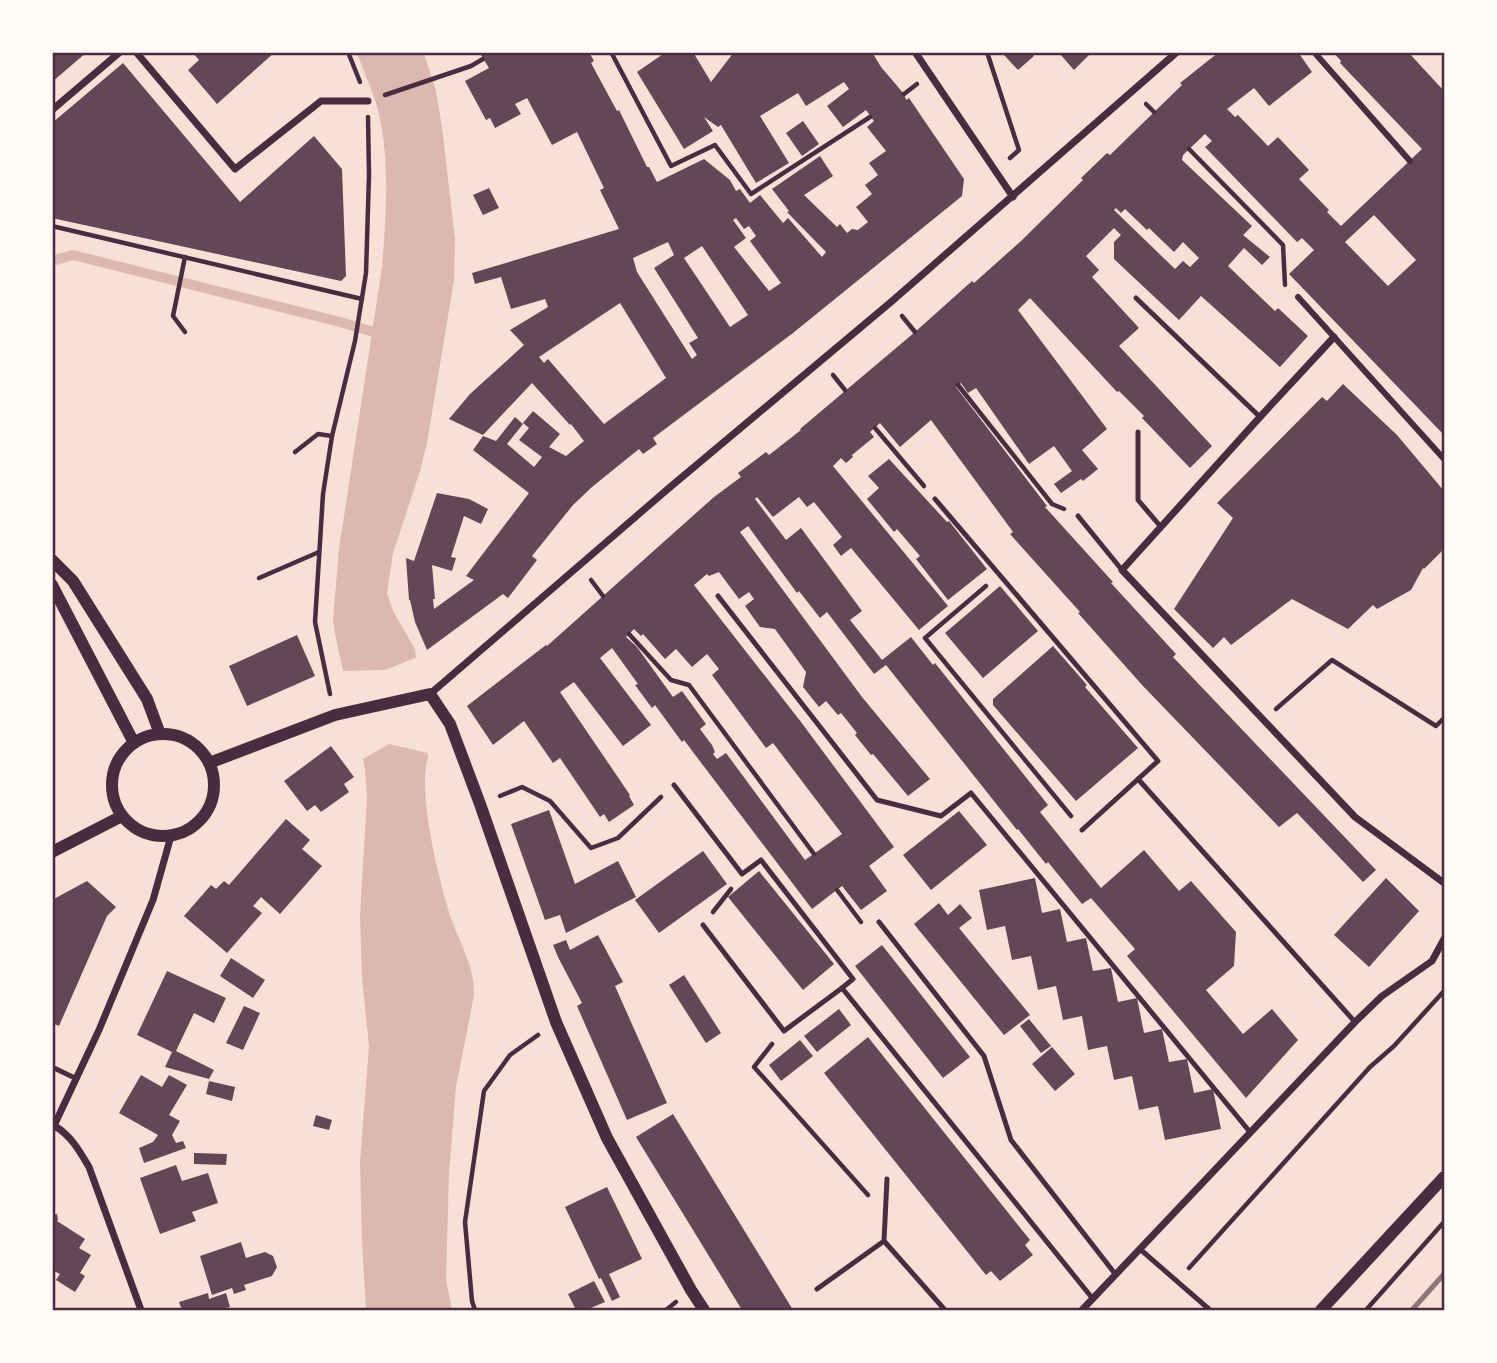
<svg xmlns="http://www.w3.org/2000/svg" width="1497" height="1363" viewBox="0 0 1497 1363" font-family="Jost,sans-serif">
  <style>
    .water { fill: #dcb8b0 }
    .pier { fill: #f7e1d7 }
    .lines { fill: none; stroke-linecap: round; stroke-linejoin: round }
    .stream { stroke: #dcb8b0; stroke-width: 10 }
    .building { fill: #644757; fill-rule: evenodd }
    .path { stroke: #4a2c40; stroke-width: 4.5 }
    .service { stroke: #4a2c40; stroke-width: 5 }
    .pedestrian { stroke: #4a2c40; stroke-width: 6 }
    .minor { stroke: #4a2c40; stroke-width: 7 }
    .tertiary { stroke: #4a2c40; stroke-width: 12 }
    .rail { stroke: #8f747c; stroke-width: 5 }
    .neatline { fill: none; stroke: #4a2c40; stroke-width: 2.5 }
  </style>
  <rect width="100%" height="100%" fill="#f7e1d7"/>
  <path class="water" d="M357,53h67l12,38 6,36 13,112 -1,41 -27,163 -7,28 -27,82 -6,40 6,18 22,38 13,108c-11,35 11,125 23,161 9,26 24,49 23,77l-18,92 -7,87 -3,106 6,30h-86l-4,-67 -2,-81 9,-116 -7,-68 -2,-63 7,-118 -2,-28 -29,-130 -3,-19 6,-71 43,-282c4,-50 8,-103 -3,-153 -5,-21 -15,-41 -22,-61z"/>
  <polygon class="pier" points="420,656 432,754 389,744 361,760 339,671 385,670"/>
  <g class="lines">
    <polyline class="stream" points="52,261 73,255 340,322 384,335"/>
  </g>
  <g class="building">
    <polygon points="52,52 87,52 52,82"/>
    <polygon points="192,52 275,52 217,104 188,70 199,60"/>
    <path d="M479,52h110l5,9 -3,2 26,48 2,-1 28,57h2l8,15 47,-23 26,21 6,11 4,-2 10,14 10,-8 23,28 5,-5 34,39 4,-5 -39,-40 2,-1 -17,-22 48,-33 13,20 -29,19 33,32 3,-3 7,9 5,-4 6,1 10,-8 -12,-15 16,-13 -7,-9 13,-10 -9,-12 17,-12 -19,-24 7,-6 -8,-11 -23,17 -16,-21 22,-17 -5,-7 -38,24 -8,-13 -38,23 29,47 -33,20 -35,-58 -3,2 -14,-10 9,14 -29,18 -47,-77 29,-20h27l18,30 23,-30h138l9,15 23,27 2,6 3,-2 55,81 -2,17 -169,137 -140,105 4,6 -14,10 -4,-5 -47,38 -19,18 -41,51 5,4 -29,38 -5,-4 -76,56 -12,-28 -5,-22h-1l-3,-42 8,3 23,-68 32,6 19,10 -7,15 -17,-8 -13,41 5,1 -4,13 -20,-6 3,34h-2l1,10 40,-29 -8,-4 63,-83 -56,-43 10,-14 13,5 19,-24 8,7 -16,20 27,23 8,-10 -23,-17 10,-12 -6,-5 10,-12 27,23 -11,13 17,9 18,-15 -13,-17 -1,1 -38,-42 -49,52 -34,-16 21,-25 54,-49 -14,-15 38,-23 -3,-8 -34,10 -10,-32 -26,7 -3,-11 147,-44 -19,-39 4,-2 -27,-56 -25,13 -25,-47 -12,6 6,10 -26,14 -5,-10 -4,2 -21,-39 24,-13zM736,218l8,11 5,-3 7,10 -6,5 31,42 -12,8 -35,-44 12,-9 -13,-18zM668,242l6,13 -20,13 44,70 -9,5 8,12 -5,4 -55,-87 -4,-14zM702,246l46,69 -18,12 -46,-69zM620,303l46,75 -62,46 -56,-65 -4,4 -5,-6z"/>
    <polygon points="1006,52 1031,52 1034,56 1018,70 1004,55"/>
    <polygon points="1062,52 1086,52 1089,55 1074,70 1060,54"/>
    <path d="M1219,52h79l14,20 -43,34 -15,-18 -27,21 8,8 3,-2 30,31 10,-9 31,33 -10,9 30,31 -2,2 14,14 81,-77 -82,-86 1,-2 -8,-9h75l36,39v344l-155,-161 25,-24 -12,-12 -5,4 -92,-95 7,-6 -7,-7 -22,21 -1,5 70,66 -9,9 27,22 -8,8 -18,-17 -16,18 47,45 3,-3 30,28 -28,31 -79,-71 -22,24 -65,-61v-17l7,-7 -7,-7 -28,28 13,14 -7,7 47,51 -20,18 93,100 -22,22 -48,-50 2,-2 -25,-25 -2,1 -87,-94 -12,12 89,119 -25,21 16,19 -15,12 -2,-2 -20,14 -7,-9 18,-13 -18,-25 -25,18 -53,-76 -8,5 -7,-10 -5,4 91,119 -2,1 68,75 -2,1 65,71 -3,3 203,213 -13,12 -66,-69 -18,14 -136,-141 -65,-73 2,-1 -70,-78 3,-2 -82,-112 -31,27 -20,-24 -10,9 4,5 -22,18 1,2 -7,6 -5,-5 -8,8 115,140 -29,24 -68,-82 -10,8 -8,-11 9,-8 -28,-35 -7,5 -8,-10 -26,20 -16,-20 -2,2 31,41 15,-12 61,83 -12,9 32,40 29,-23 22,28 2,-2 113,142 -8,7 61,76 43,-38 35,41 12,-10 45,51 -2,34 -28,24 37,44 29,-25 26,31 -52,58 -119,-142 8,-7 -44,-51 -9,6 -34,-42 -2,2 -28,-35 -1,1 -131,-165 -12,9 -47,-62 -7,6 -21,-27 -2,2 -49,-67 -8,6 122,165 68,82 -22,17 -35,-42 -2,1 -16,-20 2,-2 -16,-20 -3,2 -12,-14 -7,6 -16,-20 3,-15 -31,-43 -15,-2 -15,-21 9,-7 -5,-7 -10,7 -20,-27 -10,4 -2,-2 -13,11 107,137 93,125 -25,19 18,25 -26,19 -19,-24 -30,23 -116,-153 -12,-16 -2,2 -27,-37 -3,3 -17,-23 3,-1 -26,-36 -12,10 51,67 -28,21 -49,-64 -14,10 70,103 -1,1 5,9 -25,17 -5,-8 -4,3 -40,-59 -7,5 -29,-42 -31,24 -26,-39 79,-61 1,1 167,-149 27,-20 -3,-4 28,-21 3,3 32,-25 -1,-1 115,-97 57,-51 2,2 47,-42 62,-61 -2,-2 26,-25 3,2 72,-70 -2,-2zM1116,208l5,5 4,-4 22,21 2,-2 25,24 9,-10 16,16 -9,9 -7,-6 -8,8 -61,-59zM1374,215l42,45 -28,26 -43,-44zM634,629l7,7 2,-2 22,25 11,-10 16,18 15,-13 12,15 -7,6 54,73 7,-5 69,91 -37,26 -79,-107 -9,6 -4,-5 2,-2 -3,-7 -12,-16 6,-5 -24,-33 -9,6 -36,-50 -11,-10z"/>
    <polygon points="123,63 240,202 314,136 342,169 346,276 341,281 52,218 52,123"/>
    <polygon points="803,121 819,144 802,156 786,133"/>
    <polygon points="489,188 499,208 483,215 473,195"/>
    <polygon points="1343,384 1397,435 1444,491 1444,549 1424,569 1423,568 1411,590 1377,609 1373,605 1348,629 1292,599 1231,645 1224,637 1213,648 1174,609 1233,518 1217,503 1322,397 1327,401"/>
    <polygon points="889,459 947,522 949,521 987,569 948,600 916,559 920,556 897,529 894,532 867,499 879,488 868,476"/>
    <polygon points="1000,586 1038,631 983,678 945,633"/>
    <polygon points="297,635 315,676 247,706 229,666"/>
    <polygon points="1053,646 1087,685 1085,687 1138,748 1076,801 993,705 993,699"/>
    <polygon points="331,746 354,777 344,784 349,792 321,812 315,805 307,811 284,781"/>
    <polygon points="549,810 575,884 618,861 636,897 566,933 560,915 545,920 511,824"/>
    <polygon points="959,811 987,845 931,890 903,855"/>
    <polygon points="286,819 310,840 302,849 322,866 280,914 261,897 253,906 262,913 227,953 184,916 211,885 216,889 224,881 229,885"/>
    <polygon points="703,851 727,884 659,933 635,900"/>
    <polygon points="759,871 834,964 803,990 728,897"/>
    <polygon points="1035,878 1042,913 1060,909 1067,942 1086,938 1093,971 1111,968 1118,1002 1137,998 1144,1033 1162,1029 1169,1062 1187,1059 1194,1093 1213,1089 1221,1129 1165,1140 1158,1106 1139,1110 1132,1076 1114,1080 1107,1046 1088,1050 1082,1016 1063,1020 1056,986 1038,990 1031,956 1012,960 1005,926 987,930 979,890"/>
    <polygon points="1386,878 1419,911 1369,967 1334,935"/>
    <polygon points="87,881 116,907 107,916 59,1026 52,1023 52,900"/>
    <polygon points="939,903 948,915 960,904 972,918 959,928 1030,1015 1004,1035 914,924"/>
    <polygon points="598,935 623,982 615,986 667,1103 627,1120 577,1006 582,1003 558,957 553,945 566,940 570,950"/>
    <polygon points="882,945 970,1057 943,1078 855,966"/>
    <polygon points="231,958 265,980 253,998 220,976"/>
    <polygon points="167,971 226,998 214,1023 194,1013 176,1051 214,1070 209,1079 165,1067 172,1052 137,1035"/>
    <polygon points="684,975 721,1033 706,1043 669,985"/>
    <polygon points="244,1006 260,1013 243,1050 226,1043"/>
    <polygon points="839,1009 851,1025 817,1052 804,1036"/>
    <polygon points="1029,1019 1051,1046 1041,1053 1020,1026"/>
    <polygon points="868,1037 1030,1240 1025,1245 1033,1255 1000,1281 991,1271 986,1275 824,1073"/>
    <polygon points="800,1040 813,1056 781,1081 769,1065"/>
    <polygon points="1052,1047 1075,1074 1055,1091 1032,1064"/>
    <polygon points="141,1075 162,1087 169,1075 187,1085 169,1115 180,1121 172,1135 176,1143 183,1141 186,1148 144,1163 139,1148 153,1142 158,1135 119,1113"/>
    <polygon points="209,1081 235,1087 232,1101 206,1094"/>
    <polygon points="673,1114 793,1310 742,1310 636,1137"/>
    <polygon points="316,1115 332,1120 329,1130 313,1126"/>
    <polygon points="194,1153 227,1154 226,1165 194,1164"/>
    <polygon points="176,1165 182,1181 208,1173 218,1203 192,1212 196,1221 160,1234 140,1178"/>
    <polygon points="607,1187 642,1259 609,1274 620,1297 612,1301 601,1278 599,1279 565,1207"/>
    <polygon points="52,1214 57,1214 58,1220 57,1221 85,1239 79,1248 91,1255 80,1273 85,1276 75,1292 56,1280 60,1274 52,1270"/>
    <polygon points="241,1242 246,1258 265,1252 273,1256 277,1267 272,1276 244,1285 246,1290 234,1294 232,1288 212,1295 200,1256"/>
    <polygon points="594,1281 605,1302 586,1310 576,1310 568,1294"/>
    <polygon points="208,1293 209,1299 226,1293 230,1307 219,1310 182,1310 179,1302"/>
  </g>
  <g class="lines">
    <g class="path">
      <polyline points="348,52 360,82"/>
      <polyline points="611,52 671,166 715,145 751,194 870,117"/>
      <polyline points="987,52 1019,150 1010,158"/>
      <polyline points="904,94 917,84"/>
      <polyline points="385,95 471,66 483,59"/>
      <polyline points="1146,104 1154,112"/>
      <polyline points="1189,149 1283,245 1285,285"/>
      <polyline points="52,226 362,299"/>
      <polyline points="902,316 915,332"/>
      <polyline points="185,332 173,316 185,257"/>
      <polyline points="833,375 845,390"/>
      <polyline points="958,385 1052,504 1064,509"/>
      <polyline points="875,428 924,486"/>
      <polyline points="295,452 318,434 332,436"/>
      <polyline points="259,578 319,552"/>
      <polyline points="591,580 603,596"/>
      <polyline points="986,586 925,638 1071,816"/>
      <polyline points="629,634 671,680 689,685 814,854"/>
      <polyline points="330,694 315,622 323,494 332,436 355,341 366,273 369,175 368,117"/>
      <polyline points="1276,709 1332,660 1436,726 1444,718"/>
      <polyline points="500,796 522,787 550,801 591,848 618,838 661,797"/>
      <polyline points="837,890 861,922"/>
      <polyline points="713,912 731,889"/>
      <polyline points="772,1044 754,1067 868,1195"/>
      <polyline points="1189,1268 1370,1067 1394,1046 1444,991"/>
      <polyline points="475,1310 472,1301 465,1222 484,1091 510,1055 538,1035"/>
      <polyline points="666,1310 676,1302"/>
      <polyline points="1366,1310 1444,1222"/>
    </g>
    <g class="service">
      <polyline points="1136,298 1260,417"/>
      <polyline points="1138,432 1138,500 1161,527"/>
      <polyline points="935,499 1158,761 1082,830"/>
      <polyline points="1078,516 1122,570"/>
      <polyline points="718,596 877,800 941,816 971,793 1250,1132"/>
      <polyline points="1138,779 1355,1022"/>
      <polyline points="674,785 742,874 761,860 853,979 842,988"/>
      <polyline points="879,922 984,1056 1011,1140 1116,1275"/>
      <polyline points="703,925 784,1031 842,988 1093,1299"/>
      <polyline points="52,1067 77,1079"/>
      <polyline points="887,1179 884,1241 945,1310"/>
      <polyline points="1141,1250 1210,1310"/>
      <polyline points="817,1289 884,1241"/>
    </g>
    <g class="pedestrian">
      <polyline points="1314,52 1410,161"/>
      <polyline points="1298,297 1444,459"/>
    </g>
    <g class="minor">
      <polyline points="136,52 235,169 321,101 368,101"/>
      <polyline points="915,52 1013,197"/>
      <polyline points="52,110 120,52"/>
      <polyline points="1334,337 1260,417 1122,570 1355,817 1444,883"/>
      <polyline points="430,694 669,488 891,302 1177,52"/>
      <path d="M55,1126c16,10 24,24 34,41l52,143"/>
      <polyline points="52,1130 99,1030 153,900 171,836"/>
      <polyline points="1082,1310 1355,1022 1382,996 1432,961 1444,939"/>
    </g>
    <g class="tertiary">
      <polyline points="52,560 73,581 147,699 160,734"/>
      <polyline points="52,585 134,743"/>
      <circle cx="163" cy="785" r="51"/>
      <polyline points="209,763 335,715 430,694 450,724 480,804 556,1022 607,1138 691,1290 704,1310"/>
      <polyline points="52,852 122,816"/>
      <polyline points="1321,1310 1444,1177"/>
    </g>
    <polyline class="rail" points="1412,1310 1444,1274"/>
  </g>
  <rect width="1497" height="1363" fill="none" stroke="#fffaf5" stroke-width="108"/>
  <rect x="54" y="54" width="1389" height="1255" class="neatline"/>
</svg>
